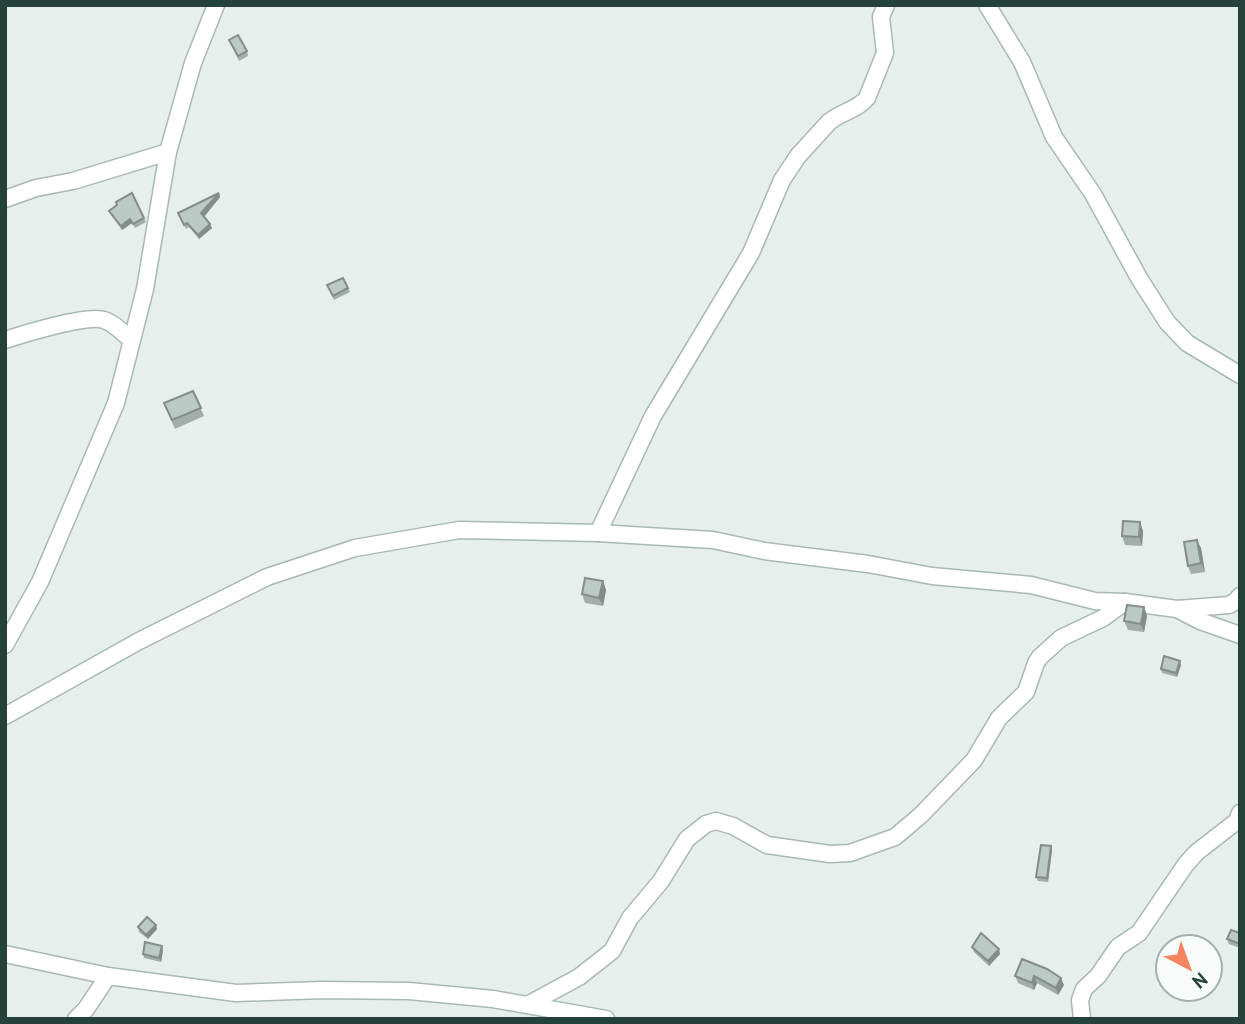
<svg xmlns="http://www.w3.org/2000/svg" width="1245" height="1024" viewBox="0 0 1245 1024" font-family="'PT Sans',sans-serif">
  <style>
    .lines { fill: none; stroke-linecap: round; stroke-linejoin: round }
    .minor-casing { stroke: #a8b8b2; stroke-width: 19 }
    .minor { stroke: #fff; stroke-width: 16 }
    .wall { fill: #a1aea9 }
    .shaded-wall { fill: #838d89 }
    .building { fill: #bbcac4; stroke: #838d89; stroke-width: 2 }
  </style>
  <rect width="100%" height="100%" fill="#e6efeb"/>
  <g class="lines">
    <g class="minor-casing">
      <g id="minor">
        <polyline points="987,5 1022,62 1054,137 1093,194 1139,278 1167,322 1187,343 1240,375"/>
        <polyline points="5,199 36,188 73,181 168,152"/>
        <path d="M5,340c18,-6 83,-26 99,-20 10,3 19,13 27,20"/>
        <path d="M598,533l55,-117 98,-163 31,-73 16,-24 31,-34c12,-10 28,-12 38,-24l18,-45 -4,-36 5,-12"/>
        <polyline points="1177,609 1229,605 1236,601 1240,596"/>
        <polyline points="5,645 40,582 116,403 145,289 168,152 193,63 216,5"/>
        <polyline points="5,716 139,641 267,577 355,548 459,530 598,533 713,540 764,551 868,564 932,576 1031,585 1095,601 1125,602 1177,609 1200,621 1240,635"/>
        <polyline points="5,954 108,976 236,993 322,990 409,991 493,999 606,1019"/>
        <polyline points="529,1004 579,977 612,951 630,918 661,881 687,839 706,824 716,821 733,826 767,845 830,854 850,853 895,837 921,815 974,760 999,718 1026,692 1036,663 1040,657 1061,638 1103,618 1125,602"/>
        <polyline points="76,1019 86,1009 108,976"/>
        <polyline points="1082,1019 1080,1000 1084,989 1098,976 1118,947 1139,933 1186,864 1197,852 1237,821 1240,813"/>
      </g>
    </g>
    <use href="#minor" class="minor"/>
  </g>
  <g class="wall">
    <polygon points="229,40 247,51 248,56 239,61"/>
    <polygon points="219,193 220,197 204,217 210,224 212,228 199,239 189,227 186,229 178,213"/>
    <polygon points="109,211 144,218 146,222 135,228 132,223 122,230 111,215"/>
    <polygon points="327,285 348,288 350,292 334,300"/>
    <polygon points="193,391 204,416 175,429 164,403"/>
    <polygon points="1140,522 1143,531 1142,546 1125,545 1122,536"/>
    <polygon points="1201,548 1205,572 1191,574 1188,566"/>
    <polygon points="603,581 606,590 603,606 585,603 582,594"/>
    <polygon points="1144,607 1147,616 1144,632 1128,630 1124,621"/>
    <polygon points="1181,665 1177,677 1162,673 1161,669"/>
    <polygon points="1052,850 1048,882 1038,881 1036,877"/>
    <polygon points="156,925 157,929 148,939 139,932 138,927"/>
    <polygon points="1240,933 1240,948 1229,944 1227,939"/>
    <polygon points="972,947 1000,954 989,966 974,952"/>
    <polygon points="163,950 161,962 144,958 143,954"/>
    <polygon points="1022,959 1064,985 1058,995 1037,983 1034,990 1018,983 1015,976"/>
  </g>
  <g class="shaded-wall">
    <polygon points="219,193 220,197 203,218 201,213"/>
    <polygon points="130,219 132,223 122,230 121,226"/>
    <polygon points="210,224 212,228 199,239 198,235"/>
    <polygon points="1140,522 1143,531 1142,546 1139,537"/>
    <polygon points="1197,540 1201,548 1205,572 1201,563"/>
    <polygon points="603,581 606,590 603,606 599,598"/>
    <polygon points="1144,607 1147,616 1144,632 1141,624"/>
    <polygon points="1180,661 1181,665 1177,677 1176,673"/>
    <polygon points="1051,846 1052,850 1048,882 1047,878"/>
    <polygon points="156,925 157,929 148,939 146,935"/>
    <polygon points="162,946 163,950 161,962 159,958"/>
    <polygon points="999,949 1000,954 989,966 988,961"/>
    <polygon points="1034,976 1037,983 1034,990 1032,983"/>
    <polygon points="1061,978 1064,985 1058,995 1056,988"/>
  </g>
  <g class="building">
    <polygon points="238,35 247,51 238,56 229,40"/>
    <polygon points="132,193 144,218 133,224 130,219 121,226 109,211 117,205 116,202"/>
    <polygon points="219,193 201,213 210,224 198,235 187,223 184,225 178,213"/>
    <polygon points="343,278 348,288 333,296 327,285"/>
    <polygon points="193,391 201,408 172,420 164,403"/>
    <polygon points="1123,521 1140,522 1139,537 1122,536"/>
    <polygon points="1197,540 1201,563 1188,566 1184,542"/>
    <polygon points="585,578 603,581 599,598 582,594"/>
    <polygon points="1127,605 1144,607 1141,624 1124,621"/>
    <polygon points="1164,656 1180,661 1176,673 1161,669"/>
    <polygon points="1041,845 1051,846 1047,878 1036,877"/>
    <polygon points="147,917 156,925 146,935 138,927"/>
    <polygon points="1231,930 1240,933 1240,944 1227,939"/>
    <polygon points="981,933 999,949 988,961 972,947"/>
    <polygon points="145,942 162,946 159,958 143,954"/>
    <polygon points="1022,959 1047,969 1061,978 1056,988 1034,976 1032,983 1015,976"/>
  </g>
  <rect width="1245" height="1024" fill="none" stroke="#24423a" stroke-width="14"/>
  <g transform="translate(1189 968) rotate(139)"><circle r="33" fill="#f7fbf9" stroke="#a3b1ad" stroke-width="2"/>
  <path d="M0-5L12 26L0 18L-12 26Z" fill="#f4845f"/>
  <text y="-10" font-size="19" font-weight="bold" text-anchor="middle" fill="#24423a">N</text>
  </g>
</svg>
